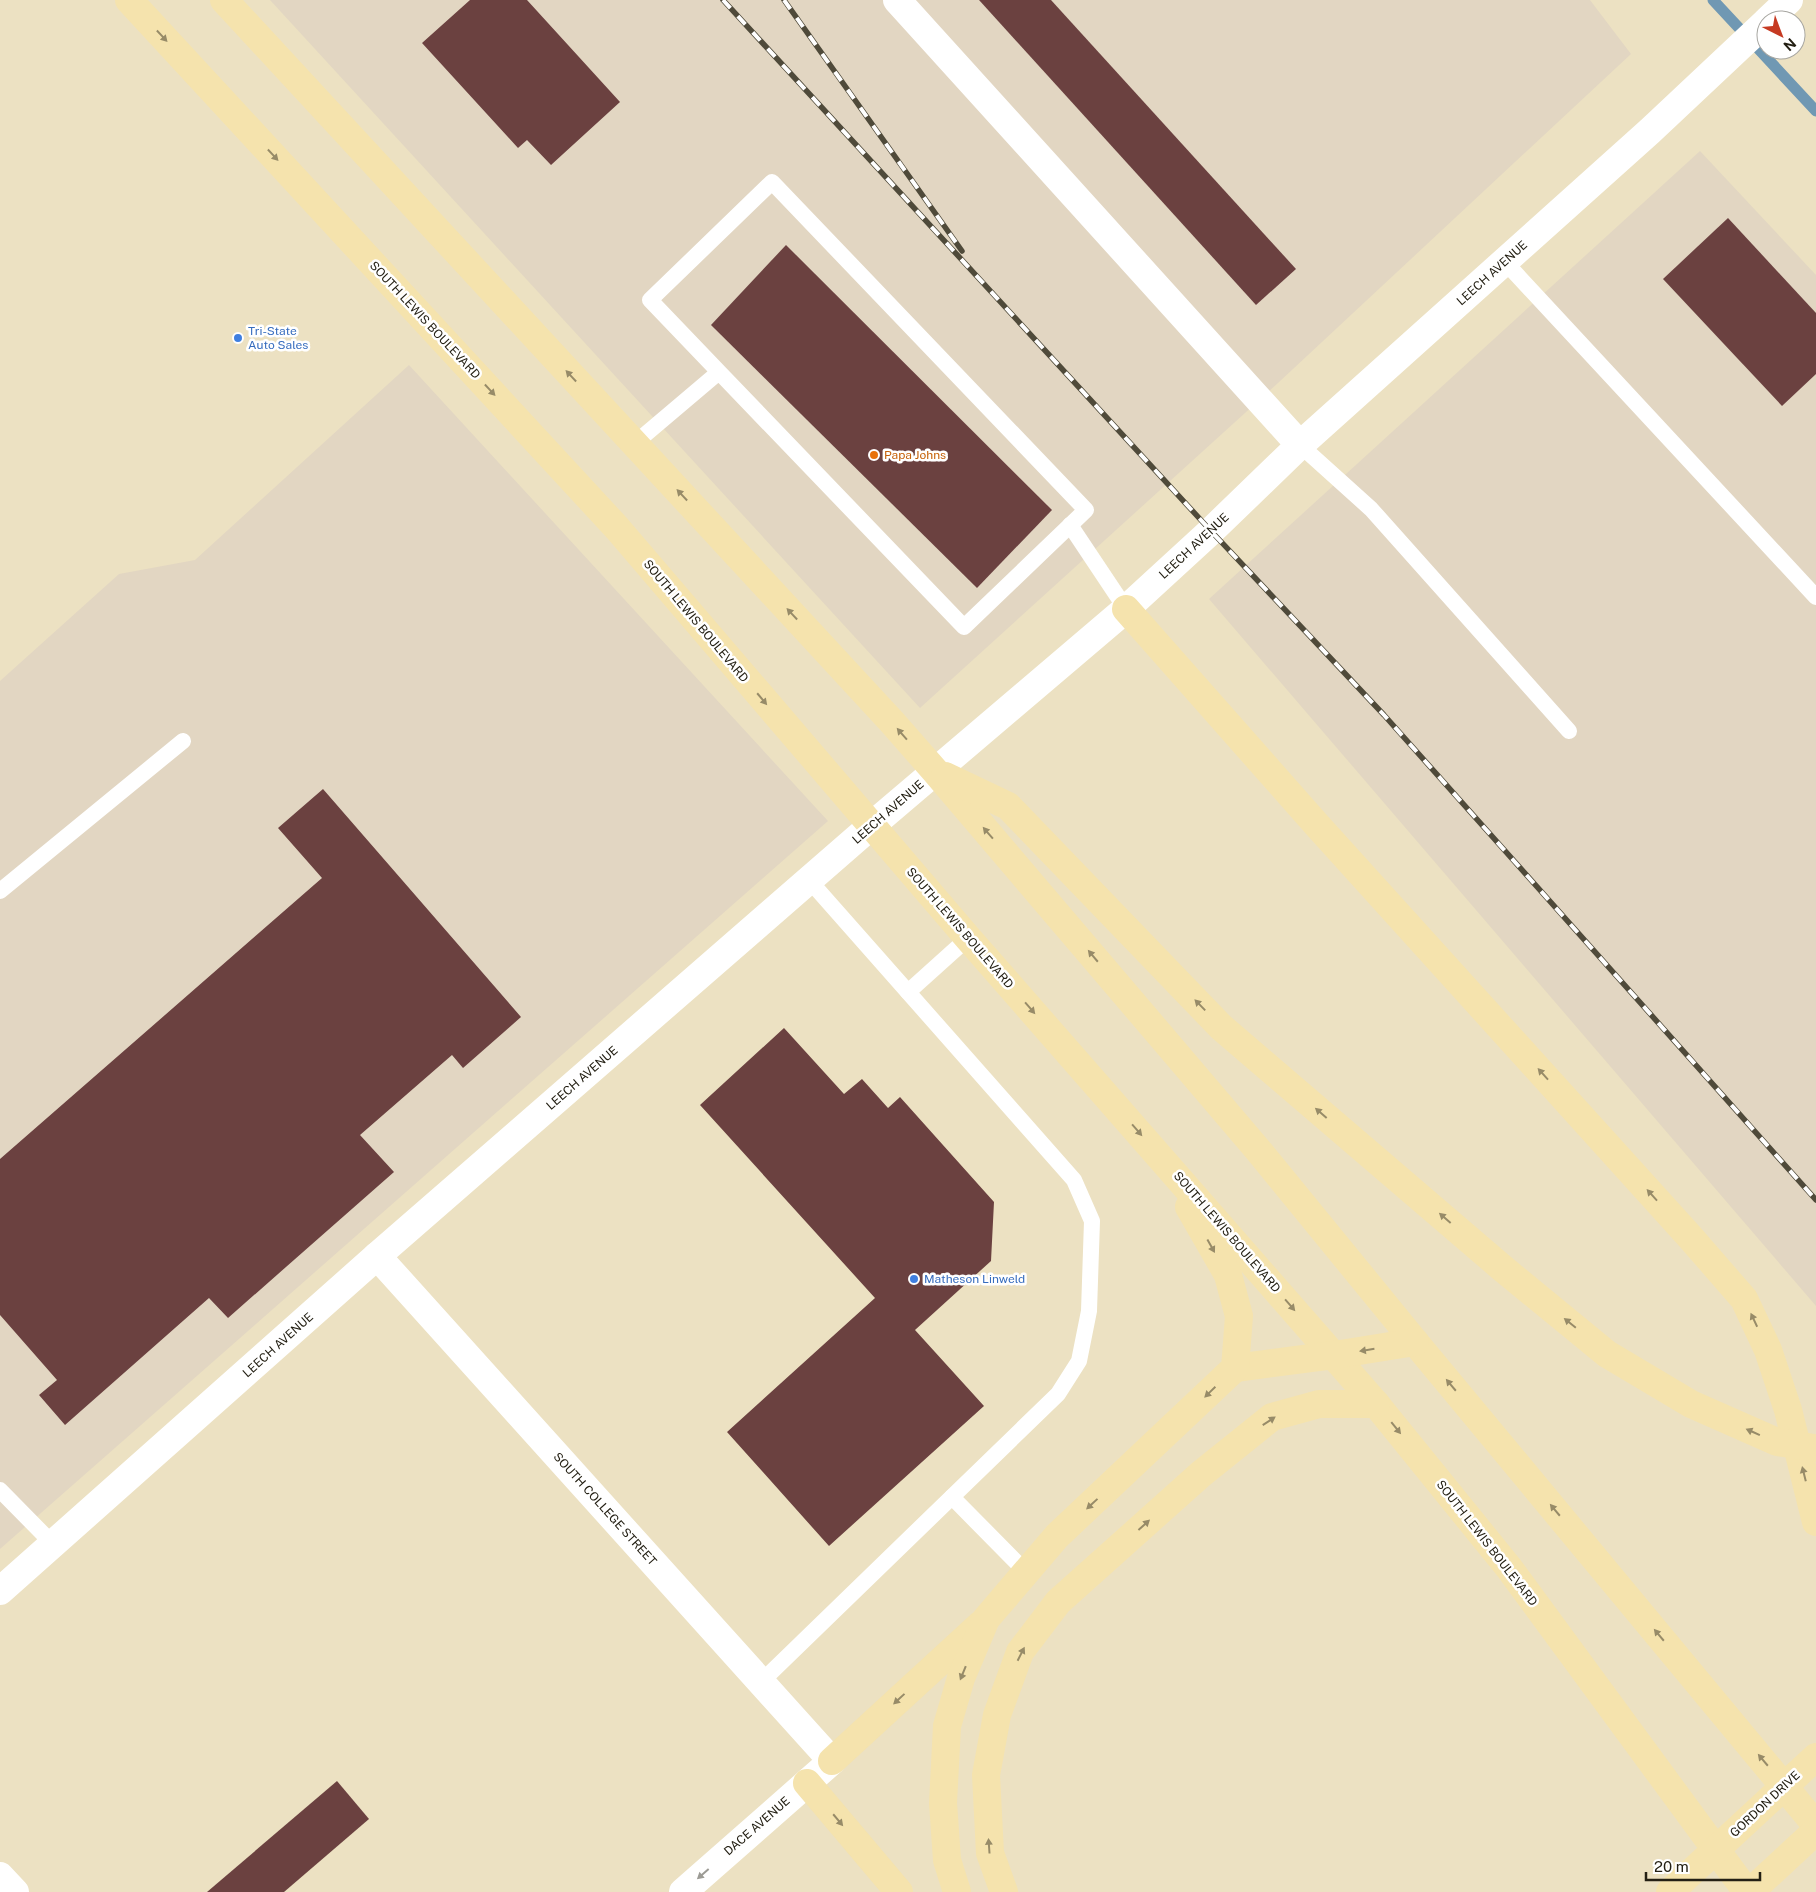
<svg xmlns="http://www.w3.org/2000/svg" width="1816" height="1892" viewBox="0 0 1816 1892" font-family="'Public Sans',sans-serif">
  <style>
    .industrial { fill: #e2d6c2 }
    .lines { fill: none; stroke-linecap: round; stroke-linejoin: round }
    .stream { stroke: #7098b3; stroke-width: 11 }
    .building { fill: #6b4140 }
    .service { stroke: #fff; stroke-width: 16 }
    .minor { stroke: #fff; stroke-width: 28 }
    .tertiary { stroke: #fff; stroke-width: 28 }
    .secondary { stroke: #fff; stroke-width: 28 }
    .primary { stroke: #f5e3ad; stroke-width: 28 }
    .rail-casing { stroke: #4f4a3a; stroke-width: 5.5 }
    .rail { stroke: #fff; stroke-width: 4; stroke-dasharray: 11; stroke-linecap: butt }
    .oneway { fill: #978b68 }
    .oneway2 { fill: #9c9b95 }
    .shop-dot { fill: #3f7fe0; stroke: #fff; stroke-width: 2 }
    .food-dot { fill: #e8710a; stroke: #fff; stroke-width: 2 }
    .labels { text-anchor: middle; dominant-baseline: central; stroke-width: 5; stroke-linejoin: round; paint-order: stroke }
    .street-label { font-size: 12px; fill: #242014; stroke: #fff }
    .shop-label { font-size: 12px; fill: #366cbe; stroke: #fff; text-anchor: start }
    .food-label { font-size: 12px; fill: #c56008; stroke: #fff; text-anchor: start }
  </style>
  <rect width="100%" height="100%" fill="#ece1c2"/>
  <g class="industrial">
    <polygon points="270,0 1590,0 1631,54 1278,383 920,708"/>
    <polygon points="1700,151 1816,275 1816,1306 1209,599"/>
    <polygon points="409,365 828,821 0,1549 0,681 119,574 195,560"/>
  </g>
  <g class="lines">
    <polyline class="stream" points="1713,0 1816,111"/>
  </g>
  <g class="building">
    <polygon points="470,0 527,0 620,102 551,165 527,140 518,148 422,43"/>
    <polygon points="979,0 1051,0 1296,269 1256,305"/>
    <polygon points="1728,218 1816,313 1816,374 1782,406 1663,279"/>
    <polygon points="786,245 1052,510 977,588 711,325"/>
    <polygon points="323,789 521,1017 463,1068 452,1055 360,1135 394,1172 228,1318 209,1298 65,1425 39,1395 57,1380 0,1315 0,1159 322,878 278,828"/>
    <polygon points="784,1028 844,1094 862,1079 888,1108 900,1097 994,1202 991,1261 915,1330 984,1406 829,1546 727,1432 875,1298 700,1105"/>
    <polygon points="337,1781 369,1819 284,1892 207,1892"/>
  </g>
  <g class="lines">
    <g class="service">
      <polyline points="1505,262 1816,597"/>
      <polyline points="634,444 719,372 650,300 772,182 1086,510 964,627 719,372"/>
      <polyline points="1300,445 1371,509 1569,731"/>
      <polyline points="1070,525 1126,609"/>
      <polyline points="0,891 183,741"/>
      <polyline points="908,992 968,938"/>
      <polyline points="0,1490 53,1544"/>
      <polyline points="952,1497 1026,1572"/>
      <polyline points="761,1682 1058,1394 1079,1361 1089,1311 1092,1221 1074,1180 809,880"/>
    </g>
    <g class="minor">
      <polyline points="897,0 1300,445"/>
      <polyline points="377,1256 832,1761 683,1892"/>
      <polyline points="0,1876 15,1892"/>
    </g>
    <polyline class="tertiary" points="0,1591 377,1256 871,826"/>
    <g class="secondary">
      <polyline points="1768,20 1789,0"/>
      <polyline points="871,826 1126,609 1211,531 1300,445 1650,131 1766,22"/>
    </g>
    <g class="primary">
      <polyline points="129,0 617,528 968,938 1376,1404 1509,1568 1747,1892"/>
      <polyline points="224,0 892,722 935,771 1258,1150 1415,1342 1816,1825"/>
      <polyline points="1126,609 1316,824 1690,1237 1744,1299 1768,1350 1788,1410 1816,1522"/>
      <polyline points="945,776 1008,806 1221,1027 1501,1267 1607,1354 1691,1404 1777,1442 1814,1448"/>
      <polyline points="1235,1368 1334,1355 1415,1342"/>
      <polyline points="832,1761 980,1625"/>
      <polyline points="807,1783 899,1892"/>
      <polyline points="957,1892 947,1860 943,1803 947,1726 961,1678 986,1619 1057,1536 1235,1368 1239,1316 1228,1275 1189,1207"/>
      <polyline points="1004,1892 990,1853 986,1775 997,1715 1020,1652 1058,1602 1201,1474 1272,1417 1319,1404 1376,1404"/>
      <polyline points="1670,1892 1816,1757"/>
      <polyline points="1750,1892 1816,1831"/>
    </g>
    <g class="rail-casing">
      <g id="rail">
        <polyline points="723,0 1211,531 1384,715 1816,1200"/>
        <polyline points="784,0 962,251"/>
      </g>
    </g>
    <use href="#rail" class="rail"/>
  </g>
  <defs><path id="oneway-solid" d="M-6-.8H1V-3.2L6.5 0L1 3.2V.8H-6Z" transform="scale(1.25)"/></defs>
  <g class="oneway">
    <use href="#oneway-solid" transform="translate(162 36) rotate(47)"/>
    <use href="#oneway-solid" transform="translate(273 155) rotate(47)"/>
    <use href="#oneway-solid" transform="translate(571 376) rotate(-133)"/>
    <use href="#oneway-solid" transform="translate(490 390) rotate(47)"/>
    <use href="#oneway-solid" transform="translate(682 495) rotate(-133)"/>
    <use href="#oneway-solid" transform="translate(792 614) rotate(-133)"/>
    <use href="#oneway-solid" transform="translate(762 699) rotate(50)"/>
    <use href="#oneway-solid" transform="translate(902 734) rotate(-131)"/>
    <use href="#oneway-solid" transform="translate(988 833) rotate(-131)"/>
    <use href="#oneway-solid" transform="translate(1093 956) rotate(-130)"/>
    <use href="#oneway-solid" transform="translate(1200 1005) rotate(-134)"/>
    <use href="#oneway-solid" transform="translate(1030 1008) rotate(49)"/>
    <use href="#oneway-solid" transform="translate(1543 1074) rotate(-132)"/>
    <use href="#oneway-solid" transform="translate(1321 1113) rotate(-139)"/>
    <use href="#oneway-solid" transform="translate(1137 1130) rotate(49)"/>
    <use href="#oneway-solid" transform="translate(1652 1195) rotate(-132)"/>
    <use href="#oneway-solid" transform="translate(1445 1218) rotate(-139)"/>
    <use href="#oneway-solid" transform="translate(1211 1246) rotate(61)"/>
    <use href="#oneway-solid" transform="translate(1290 1305) rotate(49)"/>
    <use href="#oneway-solid" transform="translate(1754 1320) rotate(-115)"/>
    <use href="#oneway-solid" transform="translate(1570 1323) rotate(-141)"/>
    <use href="#oneway-solid" transform="translate(1367 1350) rotate(171)"/>
    <use href="#oneway-solid" transform="translate(1451 1385) rotate(-130)"/>
    <use href="#oneway-solid" transform="translate(1210 1392) rotate(136)"/>
    <use href="#oneway-solid" transform="translate(1269 1421) rotate(-33)"/>
    <use href="#oneway-solid" transform="translate(1396 1428) rotate(51)"/>
    <use href="#oneway-solid" transform="translate(1753 1432) rotate(-156)"/>
    <use href="#oneway-solid" transform="translate(1804 1474) rotate(-104)"/>
    <use href="#oneway-solid" transform="translate(1092 1504) rotate(137)"/>
    <use href="#oneway-solid" transform="translate(1555 1510) rotate(-130)"/>
    <use href="#oneway-solid" transform="translate(1144 1525) rotate(-42)"/>
    <use href="#oneway-solid" transform="translate(1659 1635) rotate(-130)"/>
    <use href="#oneway-solid" transform="translate(1021 1654) rotate(-63)"/>
    <use href="#oneway-solid" transform="translate(963 1673) rotate(112)"/>
    <use href="#oneway-solid" transform="translate(899 1699) rotate(137)"/>
    <use href="#oneway-solid" transform="translate(1763 1760) rotate(-130)"/>
    <use href="#oneway-solid" transform="translate(838 1820) rotate(50)"/>
    <use href="#oneway-solid" transform="translate(989 1846) rotate(-94)"/>
  </g>
  <use class="oneway2" href="#oneway-solid" transform="translate(703 1874) rotate(139)"/>
  <g class="shop-dot">
    <circle cx="238" cy="338" r="5"/>
    <circle cx="914" cy="1279" r="5"/>
  </g>
  <circle class="food-dot" cx="874" cy="455" r="5"/>
  <g class="labels">
    <g class="street-label">
      <text transform="translate(1492 273) rotate(-42)">LEECH AVENUE</text>
      <text transform="translate(425 320) rotate(47)">SOUTH LEWIS BOULEVARD</text>
      <text transform="translate(1194 546) rotate(-43)">LEECH AVENUE</text>
      <text transform="translate(696 621) rotate(50)">SOUTH LEWIS BOULEVARD</text>
      <text transform="translate(888 812) rotate(-41)">LEECH AVENUE</text>
      <text transform="translate(960 928) rotate(49)">SOUTH LEWIS BOULEVARD</text>
      <text transform="translate(582 1078) rotate(-41)">LEECH AVENUE</text>
      <text transform="translate(1227 1232) rotate(49)">SOUTH LEWIS BOULEVARD</text>
      <text transform="translate(278 1345) rotate(-42)">LEECH AVENUE</text>
      <text transform="translate(605 1509) rotate(48)">SOUTH COLLEGE STREET</text>
      <text transform="translate(1487 1543) rotate(52)">SOUTH LEWIS BOULEVARD</text>
      <text transform="translate(1765 1804) rotate(-43)">GORDON DRIVE</text>
      <text transform="translate(757 1826) rotate(-41)">DACE AVENUE</text>
    </g>
    <g class="shop-label">
      <text x="248" y="331">Tri-State<tspan x="248" dy="14">Auto Sales</tspan></text>
      <text x="924" y="1279">Matheson Linweld</text>
    </g>
    <g class="food-label">
      <text x="884" y="455">Papa Johns</text>
    </g>
  </g>
  <g transform="translate(1781 35) rotate(138)"><circle r="24" fill="#ffffff" stroke="#a7a6a1"/>
  <path d="M0-4L9 19L0 12L-9 19Z" fill="#c63a22"/>
  <text y="-8" font-size="14" font-weight="bold" text-anchor="middle" fill="#242014">N</text>
  </g>
  <path d="M1646 1872v8h114v-8" fill="none" stroke="#242014" stroke-width="2.5"/>
  <text x="1654" y="1872" font-size="15" fill="#242014" stroke="#ffffff" stroke-width="4" paint-order="stroke">20 m</text>
</svg>
